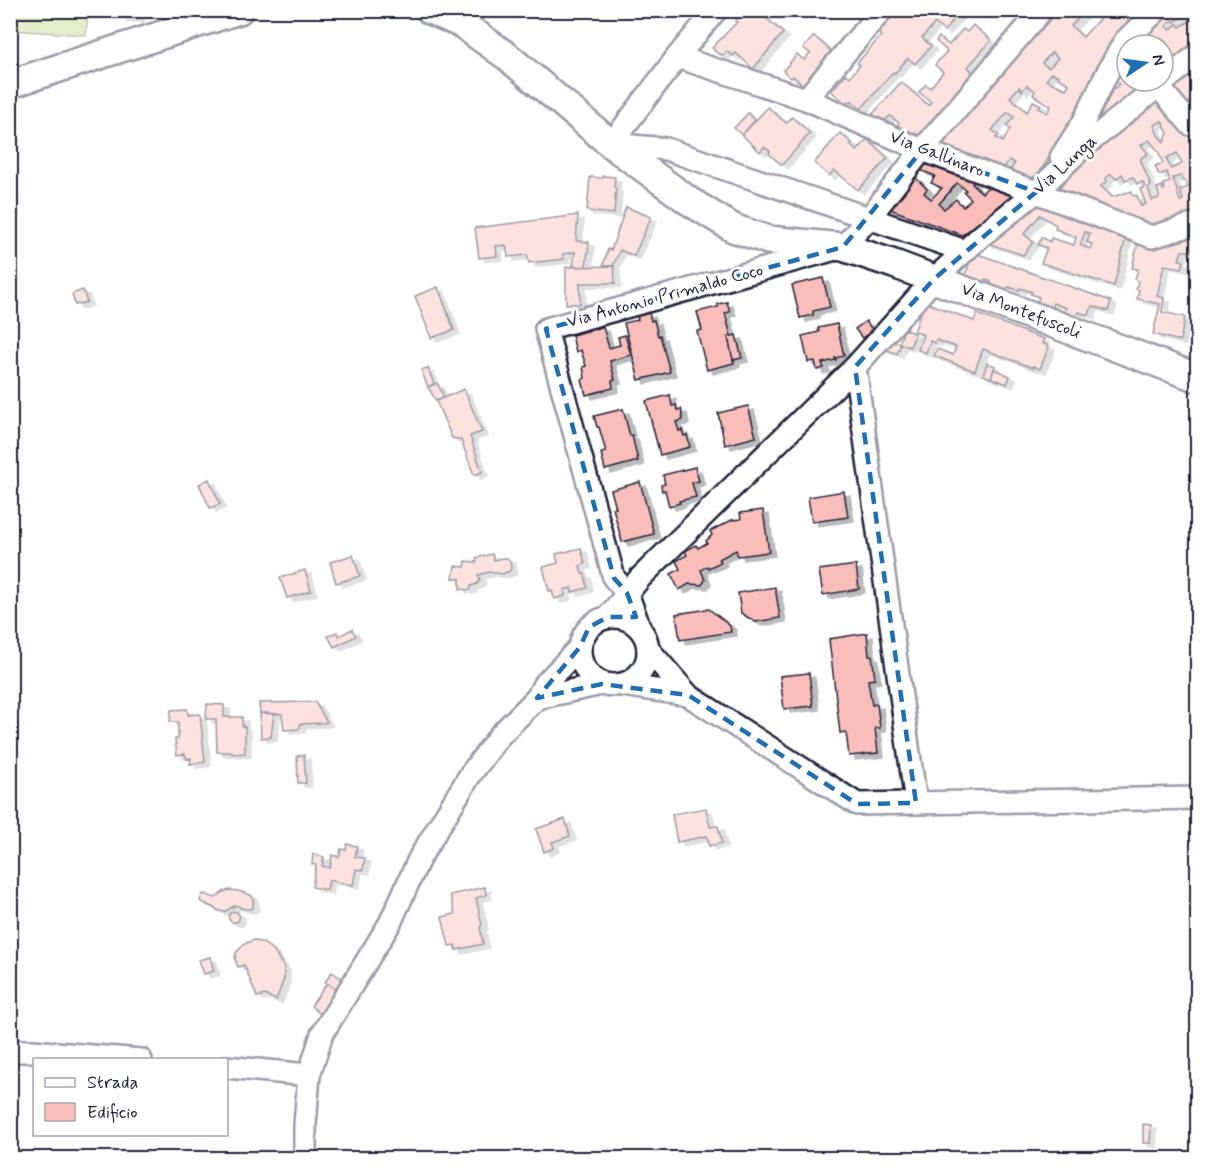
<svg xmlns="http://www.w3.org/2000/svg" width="1208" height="1169" viewBox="0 0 1208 1169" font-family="Mynerve,sans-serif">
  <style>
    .green { fill: #c9d88c; stroke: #767d64; stroke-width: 1.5 }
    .building { fill: #fabeba; stroke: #22223b; stroke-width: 1.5; fill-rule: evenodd; filter: url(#shadow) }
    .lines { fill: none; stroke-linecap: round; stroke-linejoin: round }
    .minor-casing { stroke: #22223b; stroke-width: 26 }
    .major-casing { stroke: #22223b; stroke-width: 32 }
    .minor { stroke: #fff; stroke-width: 21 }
    .major { stroke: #fff; stroke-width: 27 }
    .marked { fill: none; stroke: #1f6fb2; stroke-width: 4.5; stroke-dasharray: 12 8; stroke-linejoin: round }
    .labels { text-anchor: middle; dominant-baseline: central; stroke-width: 6; stroke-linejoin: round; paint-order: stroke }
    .street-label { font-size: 18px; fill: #22223b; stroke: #fff }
  </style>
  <defs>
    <filter id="shadow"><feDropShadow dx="6" dy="4" stdDeviation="0" flood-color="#0004"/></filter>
  </defs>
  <rect width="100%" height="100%" fill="#fff"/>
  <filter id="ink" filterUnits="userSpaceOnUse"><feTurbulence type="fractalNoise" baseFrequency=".0167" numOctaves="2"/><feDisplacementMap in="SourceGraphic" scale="12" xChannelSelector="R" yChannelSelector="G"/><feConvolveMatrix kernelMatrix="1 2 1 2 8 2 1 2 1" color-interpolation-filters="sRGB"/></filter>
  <g filter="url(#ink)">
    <polygon class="green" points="10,11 88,11 86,35 11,30"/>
    <g class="building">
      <rect x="121" y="10" width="17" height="8"/>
      <polygon points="751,10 757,10 783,33 753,69 736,53 733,56 727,51 724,55 717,53 712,48 737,22 735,21 743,12 747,16"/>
      <polygon points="897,10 962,10 944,31 935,23 922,38 931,46 915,64 908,58 895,73 893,72 861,109 852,101 844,102 831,91 846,74 850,77 860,65 857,63 881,36 878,32"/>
      <path d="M1057,10h29l-15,16 12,11 17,-19 -9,-8h56l-28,33 -85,139 -25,-10 6,-9 -6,-3 -6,9 -63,-25zM1052,52l6,6 -9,10 -7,-5zM1052,73l7,3 -1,2 11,6 -3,5 -20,-9zM1027,85l8,6 -2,4 18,11 -4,7 -9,-5 3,-3 -8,-4 -6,11 -17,-15 9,-10 3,4zM1008,112l6,5 -8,9 4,3 -7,13 -7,-4 2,-3 -6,-5z"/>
      <path d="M1168,10h30v32l-35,32v-27l4,-3 -5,-5 -4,6h-16l1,-2 -2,-8zM1187,13l6,6 -13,8 -3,-3 -7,6 -4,-4 7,-6 2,2 9,-8 1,1z"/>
      <polygon points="973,25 991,40 968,67 973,73 918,136 896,127 899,123 890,116 884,121 870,117 901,82 928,105 931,102 919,92 926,84 930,88 943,72 935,65 947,51 936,41 939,37 949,45 963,29 967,32"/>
      <polygon points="814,36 832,52 803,85 793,76 791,78 783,71 797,54 804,60 810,53 803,48"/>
      <polygon points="1127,60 1127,81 1155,81 1099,130 1091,121 1100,113 1098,110 1105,102 1101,98 1109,85 1114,89 1119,84 1113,79 1118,72 1123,76 1127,71 1121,66"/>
      <polygon points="1198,61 1198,117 1168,85"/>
      <path d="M1157,94l24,28 8,15 9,-6v80l-51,15 -81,-31 -10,-14zM1162,121l6,12 -4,9 -6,-7 -4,-10zM1149,140l9,11 5,12 -8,3 4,9 8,-3 3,10 -7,2 2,5 -2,1 -1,-4 -5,2 2,10 -7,2 -4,-13 3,-1 -10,-25v-3l7,-5 -7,-8zM1177,153l5,11 -11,5 -5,-11zM1111,174l5,5 6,-5 3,6 8,-3 4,7 6,-2 2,5 -5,2 6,15 -5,2 -4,-10 -5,-1v-4l-20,6 -11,-11 6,-5 -2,-2zM1181,176l2,5h3l2,6 -8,3 3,10 -3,1 -7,-23z"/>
      <polygon points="768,107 786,123 792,117 810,133 782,165 769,154 770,151 764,147 760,152 742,135"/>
      <polygon points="748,113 755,120 742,135 734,128"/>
      <polygon points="840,133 852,143 850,145 857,151 867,139 888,158 858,190 834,170 829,176 814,163"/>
      <path d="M930,158l48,18 -6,8 10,9 6,-6 1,1 6,-5 25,10 -58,42 -75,-27 28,-31 12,12 -3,4 7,6 11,-11 -11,-5 4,-7 -15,-6zM957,183l9,7 -2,2 7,7 -8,8 -7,-8 -12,10 -5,-5z"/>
      <polygon points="603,176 615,177 614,187 616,188 614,214 587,211 590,177 603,178"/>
      <path d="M1037,199l90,34 -13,53 -73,-23 6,-15 -9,-3 4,-8 8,5 1,-4 23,7 2,-8 -21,-8 1,-4 -16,-10 -16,19 9,8 -10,13 -36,-12zM1085,232l5,2 -3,8 5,2 -2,5 -10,-4z"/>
      <polygon points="626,207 651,217 634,256 620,250 613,266 603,266 608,249 611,250"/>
      <polygon points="578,215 576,241 589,242 586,267 573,266 575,252 563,254 564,259 529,263 527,255 508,257 506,245 496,246 497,256 479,258 475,228"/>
      <polygon points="1198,229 1198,280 1194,251 1182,251 1179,260 1184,261 1182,268 1164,265 1157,296 1164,298 1162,312 1185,317 1180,341 1153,334 1160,304 1137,299 1139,290 1136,289 1138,281 1135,279 1138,269 1132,268 1139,238"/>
      <polygon points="975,253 1111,301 1108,311 1092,306 1089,315 1078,312 1075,321 1063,316 1066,308 1053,303 1050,311 1036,306 1039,297 1031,294 1032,292 1020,288 1019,290 1008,287 1005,294 989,288 991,282 985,279 982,285 964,278 969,264 965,262"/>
      <polygon points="614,266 615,283 580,283 580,304 566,304 566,267"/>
      <polygon points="823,278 830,307 813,311 813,315 800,318 792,285"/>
      <polygon points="438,287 454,330 431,338 415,296"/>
      <polygon points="83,290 87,302 75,305 72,294"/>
      <polygon points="727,302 730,312 725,313 731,336 728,337 734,363 707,370 697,331 702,330 697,312 718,307 718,304"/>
      <polygon points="925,302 974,321 977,314 1044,339 1042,343 1049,346 1040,369 1033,366 1033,368 983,349 975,371 934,356 937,349 953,355 956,347 936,340 935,343 930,341 926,353 918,350 923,335 914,331"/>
      <polygon points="649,313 651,321 654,320 658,336 660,335 670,372 639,380 624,323 638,320 637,316"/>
      <polygon points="866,321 873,331 862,338 855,329"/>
      <polygon points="837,324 844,356 835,358 836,360 822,363 824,368 817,370 815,361 808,362 802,336 819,332 818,328"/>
      <polygon points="603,327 609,348 620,345 618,337 625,335 631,355 610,361 615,380 612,381 613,388 586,395 582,380 585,378 583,367 586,366 581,350 576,352 572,335"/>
      <polygon points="904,329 915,334 910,347 899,343"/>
      <polygon points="736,335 742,358 733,360 728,337"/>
      <polygon points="888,339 901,344 897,354 881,347"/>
      <polygon points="987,363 995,366 991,378 983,375"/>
      <polygon points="428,368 434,384 428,387 421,370"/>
      <polygon points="994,369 1010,376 1007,384 991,378"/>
      <polygon points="437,383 444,397 436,401 428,387"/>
      <polygon points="464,389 482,432 470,436 482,472 474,475 461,440 452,438 436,401"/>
      <polygon points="670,395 672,406 676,405 677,410 681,409 683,420 676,422 679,431 682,430 684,436 687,435 690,447 660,455 646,401"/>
      <polygon points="748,406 756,437 725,445 718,413"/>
      <polygon points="623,409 630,436 632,435 638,461 605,470 601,453 606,452 599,427 597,427 594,416"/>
      <polygon points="695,467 699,481 692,483 696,497 679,501 680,503 669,506 665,490 662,491 661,485 665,484 663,475"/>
      <polygon points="209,479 220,504 210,508 199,484"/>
      <polygon points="640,482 654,534 622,542 613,508 616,508 611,490"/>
      <polygon points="844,491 848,517 812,522 808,497"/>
      <polygon points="763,510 769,552 738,556 736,550 719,559 721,562 708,568 707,566 701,570 705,580 702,585 689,584 679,590 671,574 680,569 676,561 687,555 685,551 696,545 698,548 707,543 706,541 712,535 710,531 732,520 741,519 740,513"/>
      <polygon points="581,548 585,564 580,566 582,574 585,574 587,588 572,592 571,588 564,590 565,596 554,599 552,590 549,591 543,567 558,563 556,554"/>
      <polygon points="492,554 494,560 502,558 507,558 510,561 511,568 510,571 502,574 489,572 478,575 480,580 477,584 471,586 470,590 460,589 460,579 453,578 455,566 465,567 466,561 476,562 477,561 476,558"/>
      <polygon points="353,555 360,576 336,583 330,562"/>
      <polygon points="856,565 859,589 823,595 819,570"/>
      <polygon points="305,570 311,591 287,598 280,578"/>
      <polygon points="775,587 780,618 755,622 741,613 738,593"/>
      <polygon points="709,609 730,626 731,632 680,640 676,614"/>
      <polygon points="352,629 356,636 334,647 328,636 337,632 339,636"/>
      <polygon points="867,633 869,656 872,655 875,679 868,680 872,705 877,704 880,728 875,728 878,753 849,756 846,732 840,733 829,639"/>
      <polygon points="809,673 813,706 784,709 780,676"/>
      <polygon points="315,702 327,722 323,723 300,724 300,727 298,729 284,730 282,714 260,713 259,703"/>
      <polygon points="207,704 224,705 224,717 242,717 242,726 245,727 245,753 232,754 232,752 217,752 216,719 206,719"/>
      <polygon points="187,709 188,715 200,714 205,762 190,764 191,758 187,759 185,754 177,755 175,739 178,739 178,722 170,722 171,710"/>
      <polygon points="260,713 274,714 271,737 261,738"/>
      <polygon points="304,755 306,783 298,783 297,756"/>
      <polygon points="706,808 710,827 718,826 722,843 709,846 707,836 677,842 672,814"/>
      <polygon points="565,819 570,836 552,842 554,848 544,852 536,829"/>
      <polygon points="347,844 357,846 355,857 365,858 363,870 356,869 353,885 329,880 327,890 312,887 316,865 312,864 313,854 324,857 322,866 330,868 332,855 339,857 341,849 346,850"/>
      <polygon points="485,887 486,895 476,898 482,925 480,927 483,944 456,950 455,945 449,946 442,917 455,914 450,895"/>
      <polygon points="231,890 238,891 251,895 253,898 253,907 250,909 244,909 236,905 224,912 220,911 200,901 202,895 205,894 215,898 225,891"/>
      <circle cx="234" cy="917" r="5.5"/>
      <polygon points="254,940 263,943 272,949 284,967 284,979 276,1000 265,995 257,997 244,965 238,967 235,959 236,953 244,944"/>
      <polygon points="210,957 214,971 204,974 199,960"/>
      <polygon points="332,972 344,980 337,991 325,982"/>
      <polygon points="327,983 337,991 320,1014 311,1006"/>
      <polygon points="1143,1124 1151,1125 1150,1143 1143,1143"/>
    </g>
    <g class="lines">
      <g class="minor-casing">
        <g id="minor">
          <polyline points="677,57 806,99 922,150 1036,192 1152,237 1198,223"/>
          <polyline points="1158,86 1190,124 1198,121"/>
          <polyline points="806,99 882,10"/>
          <polyline points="611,144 666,149 965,251"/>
          <polyline points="611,144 677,57 716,10"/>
          <polyline points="1061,157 1083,123 1110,67 1125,41 1157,10"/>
          <polyline points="855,367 916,803"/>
          <circle cx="614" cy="651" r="34"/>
          <polyline points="608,617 640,578 855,367 934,279 981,236 1036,192 1082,148 1198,54"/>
          <polyline points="640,629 627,593 614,578 546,329 843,247 869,218 922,150 1042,10"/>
          <polyline points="622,685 688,695 648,649"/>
          <polyline points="688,695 857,804 1198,798"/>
          <polyline points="537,698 602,684"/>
          <polyline points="10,1051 32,1051 141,1060"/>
          <polyline points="226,1067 309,1075"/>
          <polyline points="305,1158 305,1125 309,1075 322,1034 390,923 419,859 470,775 500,735 537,698 543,686 580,647"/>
        </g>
      </g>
      <g class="major-casing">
        <g id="major">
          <polyline points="430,10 462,24 508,57 611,144 689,201 733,228 768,240 843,247 894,264 1198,378"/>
          <polyline points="10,84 239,10"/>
        </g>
      </g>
      <use href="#minor" class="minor"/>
      <use href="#major" class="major"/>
    </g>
  </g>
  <path d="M0 0H1208V1169H0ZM922,150l114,42 -102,87 -79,88 61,436 -59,1 -169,-109 -86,-11 -65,14 43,-51 9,-20 19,-10h28l-9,-24 -13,-15 -68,-249 297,-82z" fill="#fff" fill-opacity=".55" fill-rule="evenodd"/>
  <path class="marked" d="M922,150l114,42 -102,87 -79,88 61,436 -59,1 -169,-109 -86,-11 -65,14 43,-51 9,-20 19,-10h28l-9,-24 -13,-15 -68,-249 297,-82z"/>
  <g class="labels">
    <g class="street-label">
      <text transform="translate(937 154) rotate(21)">Via Gallinaro</text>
      <text transform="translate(1065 165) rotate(-42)">Via Lunga</text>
      <text transform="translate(665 296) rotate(-15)">Via Antonio Primaldo Coco</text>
      <text transform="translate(1021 311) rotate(21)">Via Montefuscoli</text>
    </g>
  </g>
  <rect width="1208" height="1169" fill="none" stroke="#fff" stroke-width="36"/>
  <rect x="18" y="18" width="1172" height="1133" fill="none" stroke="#22223b" stroke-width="2" filter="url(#ink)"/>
  <rect x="33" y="1058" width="195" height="78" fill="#ffffff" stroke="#a7a7b1" stroke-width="1.5"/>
  <rect x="45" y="1078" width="30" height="9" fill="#ffffff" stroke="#a7a7b1" stroke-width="1.5"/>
  <text x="87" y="1088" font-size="18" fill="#22223b">Strada</text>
  <rect x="45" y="1103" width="30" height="18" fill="#fabeba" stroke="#a7a7b1" stroke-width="1.5"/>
  <text x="87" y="1118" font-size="18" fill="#22223b">Edificio</text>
  <g transform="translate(1145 63) rotate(77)"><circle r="28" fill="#ffffff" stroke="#a7a7b1" stroke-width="1.5"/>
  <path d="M0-4.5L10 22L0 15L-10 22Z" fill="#1f6fb2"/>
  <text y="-9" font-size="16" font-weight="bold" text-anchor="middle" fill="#22223b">N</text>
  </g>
</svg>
